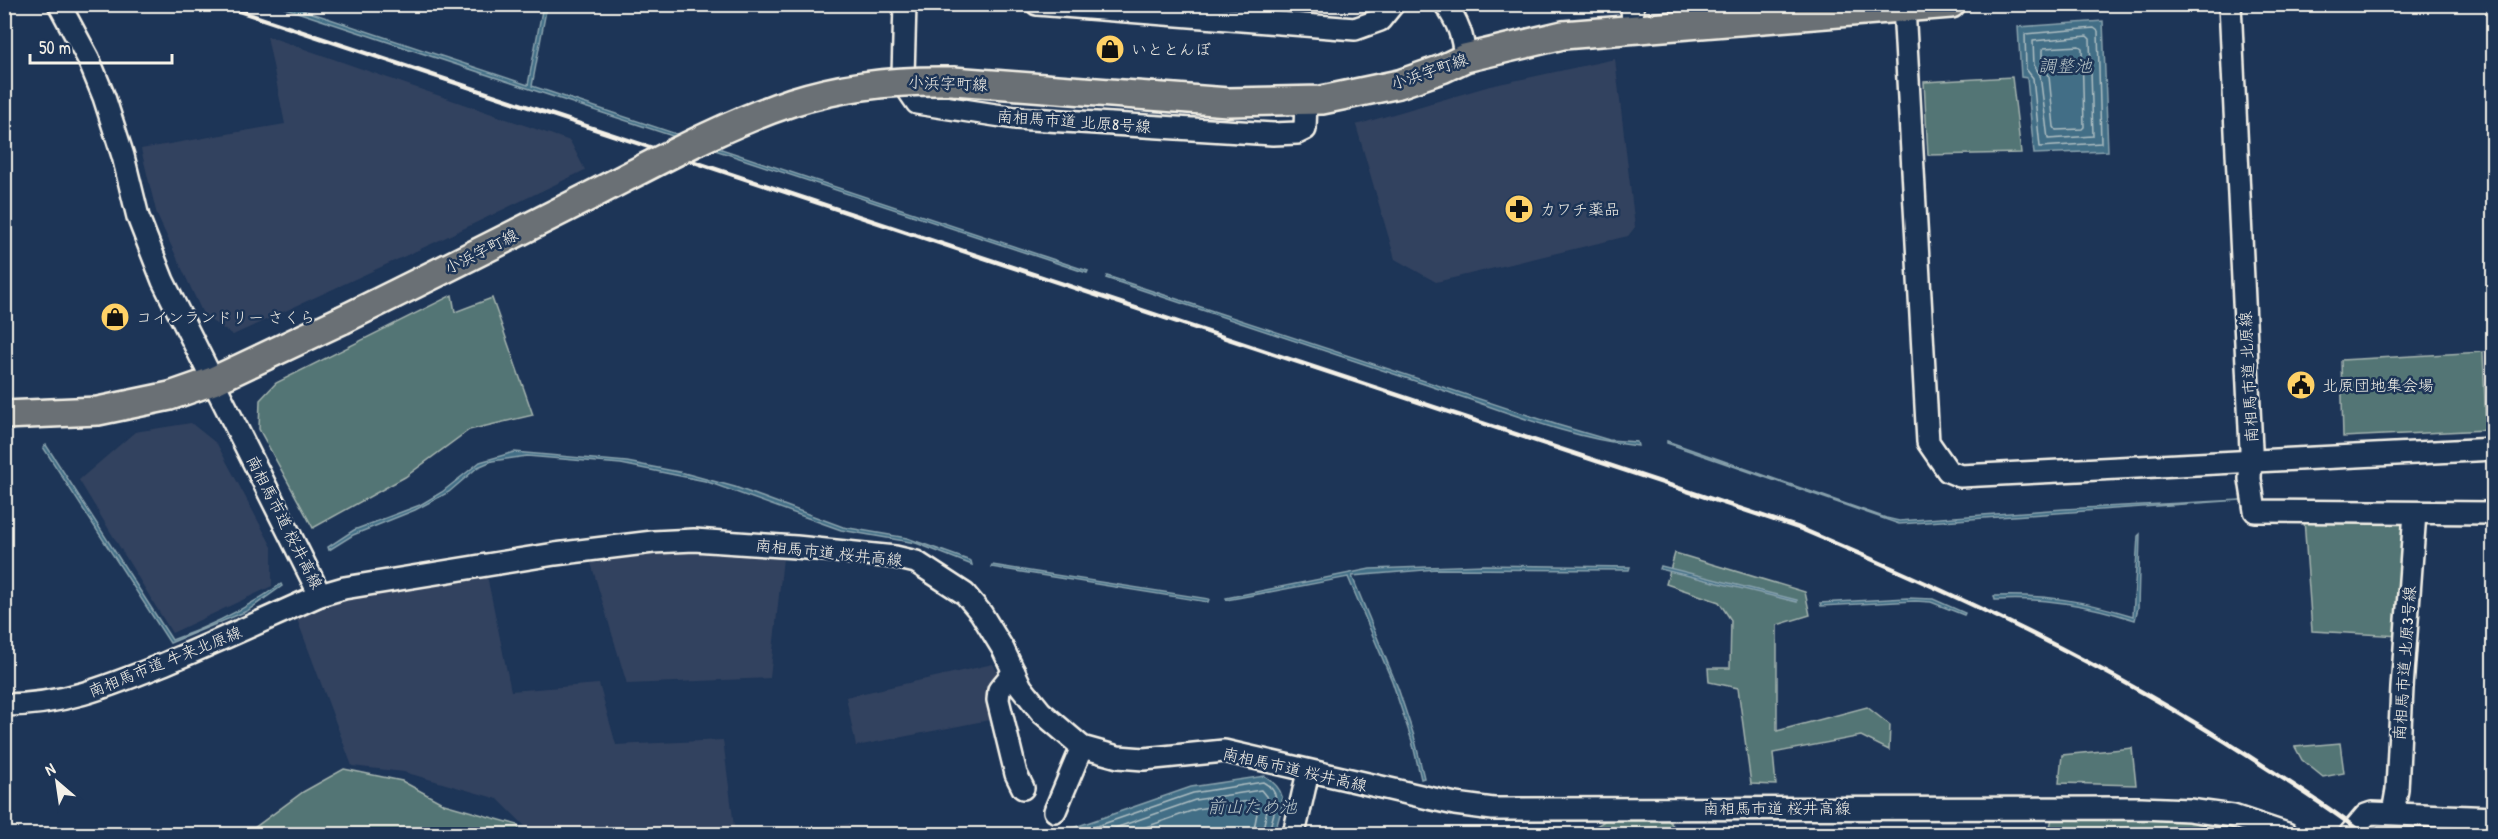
<svg xmlns="http://www.w3.org/2000/svg" width="2498" height="839" viewBox="0 0 2498 839" font-family="'Patrick Hand','Klee One',sans-serif">
  <style>
    .built { fill: #33425f }
    .green { fill: #537575; stroke: #a4b3ae; stroke-width: 1.5 }
    .water { fill: #426e86; stroke: #89a2ad; stroke-width: 1.5 }
    .lines { fill: none; stroke-linecap: round; stroke-linejoin: round }
    .shore { stroke: #adbdc1; stroke-width: 1.5 }
    .minor-casing { stroke: #f4f1e8; stroke-width: 26 }
    .major-casing { stroke: #f4f1e8; stroke-width: 32 }
    .minor { stroke: #1d3557; stroke-width: 21 }
    .major { stroke: #6b7074; stroke-width: 27 }
    .rail { stroke: #f4f1e8; stroke-width: 4.5 }
    .major-bridge-casing { stroke: #f4f1e8; stroke-width: 32; stroke-linecap: butt }
    .major-bridge { stroke: #6b7074; stroke-width: 27 }
    .labels { text-anchor: middle; dominant-baseline: central; stroke-width: 5; stroke-linejoin: round; paint-order: stroke }
    .poi-label { font-size: 16px; fill: #f4f1e8; stroke: #1d3557; text-anchor: start }
    .street-label { font-size: 16px; fill: #f4f1e8; stroke: #1d3557 }
    .water-label { font-size: 18px; font-style: italic; fill: #b6c3c6; stroke: #1d3557 }
  </style>
  <rect width="100%" height="100%" fill="#1d3557"/>
  <filter id="ink" filterUnits="userSpaceOnUse"><feTurbulence type="fractalNoise" baseFrequency=".0167" numOctaves="2"/><feDisplacementMap in="SourceGraphic" scale="12" xChannelSelector="R" yChannelSelector="G"/><feConvolveMatrix kernelMatrix="1 2 1 2 8 2 1 2 1" color-interpolation-filters="sRGB"/></filter>
  <g filter="url(#ink)">
    <g class="built">
      <polygon points="267,36 570,141 585,170 442,239 233,335 204,316 157,215 141,149 285,124"/>
      <polygon points="1615,59 1635,227 1628,236 1436,282 1395,259 1356,125 1490,86"/>
      <polygon points="191,423 217,444 272,547 272,586 172,633 79,480 135,432"/>
      <polygon points="671,552 783,558 770,678 627,684 591,563"/>
      <polygon points="487,576 511,691 599,684 616,745 723,740 735,834 526,834 525,826 498,799 404,772 352,766 297,619 342,601"/>
      <polygon points="993,664 1002,680 994,719 856,746 846,697"/>
      <polygon points="849,824 850,834 755,834"/>
    </g>
    <g class="green">
      <polygon points="2012,77 2021,153 1928,155 1924,82"/>
      <polygon points="452,295 455,312 492,298 533,415 469,430 405,477 313,528 259,429 260,400 276,383"/>
      <polygon points="2483,352 2486,430 2343,437 2341,360"/>
      <polygon points="2304,519 2404,524 2400,636 2312,631"/>
      <polygon points="1675,553 1805,592 1810,615 1777,625 1777,731 1867,707 1890,725 1889,750 1861,736 1773,753 1776,785 1751,784 1738,688 1709,682 1708,668 1730,668 1731,620 1719,602 1666,584"/>
      <polygon points="2340,743 2344,773 2323,777 2302,760 2295,747"/>
      <polygon points="2132,748 2136,785 2059,783 2062,755"/>
      <polygon points="344,769 402,781 444,804 518,825 520,834 246,834 303,792"/>
      <polygon points="2185,803 2257,834 2048,834 2052,819 2062,804"/>
      <polygon points="1618,813 1663,815 1681,834 1592,834 1591,829"/>
    </g>
    <g class="water">
      <polygon points="276,5 288,5 528,85 543,5 547,5 532,86 1088,271 1087,273"/>
      <polygon points="2103,21 2108,151 2034,154 2027,78 2021,77 2018,27"/>
      <path d="M1107,276l451,149 51,15 28,2 1,4c-70,-8 -136,-36 -202,-58 -110,-36 -220,-73 -330,-110z"/>
      <polygon points="1667,441 1886,518 1899,521 2064,509 2241,500 1899,524 1667,443"/>
      <path d="M46,445l126,195c39,-14 75,-32 109,-56l1,2 -35,25 -77,32 -127,-196z"/>
      <polygon points="514,452 627,462 684,473 735,487 843,527 907,538 971,561 972,565 916,543 841,530 705,481 621,464 527,456 492,461 478,467 449,492 415,510 353,535 329,550 328,547 354,530 420,505 442,492 480,462"/>
      <path d="M2140,534l-2,74 -3,12c-47,-15 -91,-23 -140,-20l-1,-4c51,-2 91,5 139,20l5,-80z"/>
      <polygon points="992,565 1209,599 1208,602 991,567"/>
      <polygon points="1484,565 1630,567 1629,570 1436,569 1352,576 1398,688 1414,736 1424,778 1421,779 1412,741 1392,681 1348,577 1227,600 1226,598 1370,569"/>
      <polygon points="1661,566 1797,600 1797,602 1660,569"/>
      <polygon points="1907,598 1933,599 1965,613 1964,615 1931,602 1915,601 1821,606 1820,603"/>
      <path d="M1265,776c28,19 15,31 10,58h-214l3,-3 127,-44z"/>
    </g>
    <g class="lines">
      <g class="shore">
        <polygon points="2094,28 2098,31 2101,143 2040,147 2033,78 2026,69 2025,34"/>
        <polygon points="2087,36 2090,39 2093,136 2048,139 2040,75 2034,65 2033,41"/>
        <polygon points="2079,46 2082,48 2084,127 2082,129 2056,130 2054,127 2049,76 2042,61 2042,50 2044,48"/>
        <path d="M1074,834l119,-41 70,-11c24,13 8,32 6,52"/>
        <polyline points="1098,834 1195,800 1261,790 1269,800 1262,834"/>
        <polyline points="1126,834 1197,809 1256,800 1259,803 1253,834"/>
      </g>
      <g class="minor-casing">
        <g id="minor">
          <polyline points="59,4 88,58 104,97 123,156 138,217 163,281 320,595 344,588 555,554 653,542 694,540 796,547 895,557 916,562 965,594 981,613 1003,649 1021,687 1041,712 1082,747 1118,757 1144,759 1224,751 1455,804 1493,809 2141,808 2189,810 2233,816 2287,834"/>
          <polyline points="905,4 903,75 906,87 917,103 1015,118 1273,134 1297,133 1305,129 1306,101"/>
          <polyline points="1037,4 1355,29 1380,20 1393,4"/>
          <path d="M1445,4c13,18 18,32 20,54"/>
          <polyline points="1632,4 1633,28"/>
          <polyline points="2230,4 2251,449 2250,479 2255,511 2494,513"/>
          <polyline points="1904,7 1928,442 1948,471 1960,476 2494,449"/>
          <polyline points="1014,672 999,690 998,700 1016,774 1023,788"/>
          <path d="M4,705c60,0 105,-19 160,-41 53,-22 104,-46 156,-69"/>
          <polyline points="1055,811 1082,747"/>
          <polyline points="2393,813 2397,790 2402,688 2415,513"/>
          <polyline points="1294,834 1308,772"/>
          <polyline points="2350,834 2366,815 2372,813 2494,818"/>
        </g>
      </g>
      <g class="major-casing">
        <g id="major">
          <polyline points="953,81 1228,102 1322,100 1399,84 1442,69 1465,58 1563,35 1951,4"/>
          <polyline points="4,415 98,411 170,396 213,381 342,320"/>
        </g>
      </g>
      <use href="#minor" class="minor"/>
      <use href="#major" class="major"/>
      <path class="rail" d="M218,4l1581,524c159,67 307,136 451,229 38,25 78,49 113,77"/>
      <g class="major-bridge-casing">
        <path id="major-bridge" d="M342,320c82,-40 163,-81 244,-122 67,-34 134,-72 206,-96 52,-17 107,-22 161,-21"/>
      </g>
      <use href="#major-bridge" class="major-bridge"/>
    </g>
  </g>
  <defs>
    <g id="shop-disc" transform="scale(1.5)"><circle r="9.5" fill="#ffd166" stroke="#1d3557"/><path d="M-5-2.5h2.3a2.7 3.5 0 0 1 5.4 0H5L5.5 6h-11ZM-1.5-2.5h3a1.5 2.3 0 0 0-3 0Z" fill="#111"/></g>
    <g id="pharmacy-disc" transform="scale(1.5)"><circle r="9.5" fill="#ffd166" stroke="#1d3557"/><path d="M-2-6h4v4h4v4h-4v4h-4v-4h-4v-4h4Z" fill="#111"/></g>
    <g id="civic-disc" transform="scale(1.5)"><circle r="9.5" fill="#ffd166" stroke="#1d3557"/><path d="M-.6-6.5H3V-4.5H.6V-3L4-1V1h2V6H-6V1h2V-1L-.6-3ZM-1.2 2.5V6h2.4V2.5Z" fill="#111"/></g>
  </defs>
  <g fill-rule="evenodd">
    <use href="#shop-disc" x="1110" y="49"/>
    <use href="#pharmacy-disc" x="1519" y="209"/>
    <use href="#shop-disc" x="115" y="317"/>
    <use href="#civic-disc" x="2301" y="385"/>
  </g>
  <g class="labels">
    <g class="poi-label">
      <text x="1131" y="49">いととんぼ</text>
      <text x="1540" y="209">カワチ薬品</text>
      <text x="136" y="317">コインランドリー さくら</text>
      <text x="2322" y="385">北原団地集会場</text>
    </g>
    <g class="street-label">
      <text transform="translate(1429 71) rotate(-19)">小浜字町線</text>
      <text transform="translate(948 83) rotate(2)">小浜字町線</text>
      <text transform="translate(1074 121) rotate(4)">南相馬市道 北原8号線</text>
      <text transform="translate(481 251) rotate(-27)">小浜字町線</text>
      <text transform="translate(2248 377) rotate(-93)">南相馬市道 北原線</text>
      <text transform="translate(285 522) rotate(63)">南相馬市道 桜井高線</text>
      <text transform="translate(829 552) rotate(6)">南相馬市道 桜井高線</text>
      <text transform="translate(165 661) rotate(-22)">南相馬市道 牛来北原線</text>
      <text transform="translate(2404 663) rotate(-86)">南相馬市道 北原3号線</text>
      <text transform="translate(1295 769) rotate(13)">南相馬市道 桜井高線</text>
      <text x="1777" y="808">南相馬市道 桜井高線</text>
    </g>
    <g class="water-label">
      <text x="2065" y="65">調整池</text>
      <text x="1252" y="806">前山ため池</text>
    </g>
  </g>
  <rect width="2498" height="839" fill="none" stroke="#1d3557" stroke-width="24"/>
  <rect x="12" y="12" width="2474" height="815" fill="none" stroke="#f4f1e8" stroke-width="2" filter="url(#ink)"/>
  <g transform="translate(57 782) rotate(331)" stroke="#1d3557" stroke-width="4.5" paint-order="stroke">
  <path d="M0-4.5L10 22L0 15L-10 22Z" fill="#f4f1e8"/>
  <text y="-9" font-size="16" font-weight="bold" text-anchor="middle" fill="#f4f1e8">N</text>
  </g>
  <path d="M30 54v9h142v-9" fill="none" stroke="#f4f1e8" stroke-width="3"/>
  <text x="39" y="54" font-size="18" fill="#f4f1e8" stroke="#1d3557" stroke-width="4.5" paint-order="stroke">50 m</text>
</svg>
